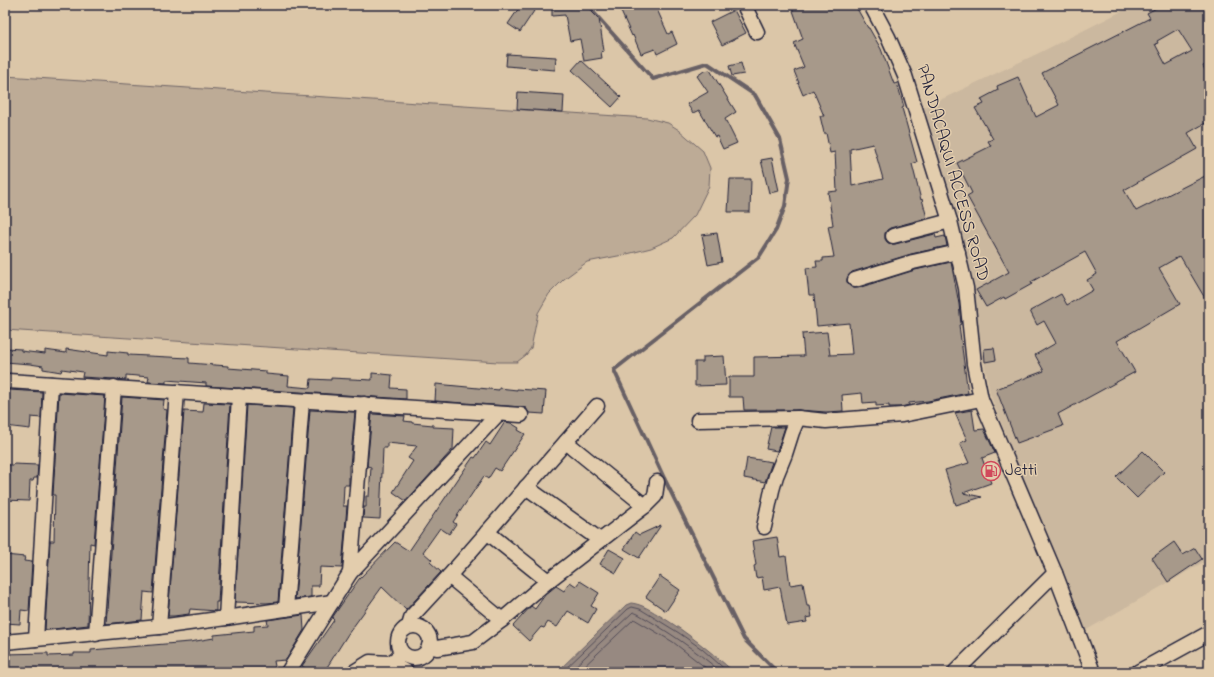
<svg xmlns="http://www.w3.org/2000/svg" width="1214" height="677" viewBox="0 0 1214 677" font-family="'Indie Flower',sans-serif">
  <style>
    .built { fill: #cbb89f }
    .green { fill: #bdab96; stroke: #706668 }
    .water { fill: #978981; stroke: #686065 }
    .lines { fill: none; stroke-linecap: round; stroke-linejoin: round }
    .shore { stroke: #514b57; stroke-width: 1 }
    .stream { stroke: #686065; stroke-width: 4 }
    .building { fill: #a7998a; stroke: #22223b; fill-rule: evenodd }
    .minor-casing { stroke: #22223b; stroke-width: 17 }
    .minor { stroke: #e3cdad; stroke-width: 14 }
    .labels { text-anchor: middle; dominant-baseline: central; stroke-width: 3; stroke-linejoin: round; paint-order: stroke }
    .street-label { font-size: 18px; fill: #22223b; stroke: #e3cdad }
    .poi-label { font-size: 18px; fill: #22223b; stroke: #e3cdad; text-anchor: start }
  </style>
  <rect width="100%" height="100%" fill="#dbc6a8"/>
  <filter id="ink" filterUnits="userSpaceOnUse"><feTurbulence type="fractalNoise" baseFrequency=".025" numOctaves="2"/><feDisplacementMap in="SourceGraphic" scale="8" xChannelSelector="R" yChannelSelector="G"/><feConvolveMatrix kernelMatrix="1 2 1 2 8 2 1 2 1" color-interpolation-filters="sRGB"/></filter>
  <g filter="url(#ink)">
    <polygon class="built" points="1134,5 1209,5 1209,559 1083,632 990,394 969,281 921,109 1039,53"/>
    <polygon class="green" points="5,76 647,118 668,123 679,130 703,151 710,168 709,186 695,215 673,238 651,248 623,255 587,262 564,279 549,294 538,313 531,348 526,355 517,362 498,362 5,330"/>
    <path class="water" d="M631,603c11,1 21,8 31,14 26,16 49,35 72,55h-177l69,-67z"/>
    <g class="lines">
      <g class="shore">
        <polyline points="562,672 628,609 632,607 640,609 679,633 702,649 728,672"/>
        <path d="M569,672l64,-60 5,2c31,18 56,35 83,58"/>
        <polyline points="578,672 634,619 673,642 711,672"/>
      </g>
      <polyline class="stream" points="587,5 653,79 707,63 755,95 780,139 789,178 785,206 776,230 759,257 614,370 664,478 744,639 777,672"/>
    </g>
    <g class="building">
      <polygon points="521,5 538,5 520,32 508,24"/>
      <polygon points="552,5 589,5 589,9 599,19 604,51 601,52 602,58 584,61 580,39 570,41 565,15 552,16"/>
      <polygon points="618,5 655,5 668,34 672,32 677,44 657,54 655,49 641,54 633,35 632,36"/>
      <path d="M791,5h64l13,23h1l12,21 13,35 3,-1 7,24 -2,1 15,54 -5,2 9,36 1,-1 5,19 -37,10 -3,2 -2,3v6l2,3 3,2h5l40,-10 1,4 9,-2 2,10 -36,8 -59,18 -3,3 -2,4v3l3,4 4,2h4l57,-18 36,-8 8,42 2,20 -2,1 9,68 -40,8 -19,2v2l-8,2h-12v-2l-13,1v-4l-13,1 -1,-10 -20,2 1,16 -17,1 -28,-2h-54l-1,-13h-14v-20h25v-20l50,-1 -2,-22 25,-2 3,23 22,-1 -3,-31 -32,3 -3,-31h-5l-3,-27 11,-1 -1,-6h7v-3l11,-1 -6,-31 5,-1 -5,-33 9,-1 -2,-39 -5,1 -4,-20h-2l-4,-17h4l-11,-26 -10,5 -5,-12h1l-5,-12 10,-4 -10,-24 9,-4zM873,144l10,35 -31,7 -2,-37z"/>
      <path d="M1162,5h47v58l-6,3 6,11v44l-21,12 9,16 -73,41 12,21 73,-37v131l-29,-49 -21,12 21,36 -63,37 18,31 -77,42 5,12 -46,17 -21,-54 48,-18 -9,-16 21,-12 -12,-22 -7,4 -7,-14 31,-17 6,11 26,-15 -6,-10 10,-6 -12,-22 -54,30 1,2 -27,15 -1,-2 -18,10 -10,-17 33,-18 -42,-76 5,-3 -15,-30 34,-17 -3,-5 5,-2 -18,-31 9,-4 -3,-5 17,-9 -1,-4 21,-9 18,40 23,-12 -17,-32 108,-55 -3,-5zM1178,29l14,22 -26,14 -11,-21 3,-1 -1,-2z"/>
      <polygon points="734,10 746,33 722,45 710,22"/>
      <polygon points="507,54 556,57 555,70 506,66"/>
      <polygon points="581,60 621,97 612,107 572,70"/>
      <polygon points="741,63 744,74 732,76 729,66"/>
      <polygon points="710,70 736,112 725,119 737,143 723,149 717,136 715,137 699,110 693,113 687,104 708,92 697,76 704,71"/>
      <polygon points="518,92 564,95 563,112 517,109"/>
      <polygon points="772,158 779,191 769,193 761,160"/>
      <polygon points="730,179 751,179 750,212 728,212"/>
      <polygon points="717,233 722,262 708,265 702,235"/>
      <polygon points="5,348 21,349 21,351 45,354 45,350 66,353 66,349 108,355 108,351 128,353 128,355 189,358 189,363 228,366 228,368 266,371 266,374 289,376 288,386 310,388 311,379 331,380 331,378 372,380 372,373 392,375 391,388 406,389 406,399 206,386 206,383 166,380 166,383 148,382 149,377 126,375 126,380 115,379 82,377 83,372 62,369 61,372 43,369 43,366 30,364 5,362"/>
      <polygon points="994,348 996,360 985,362 984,349"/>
      <polygon points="724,356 726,385 695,386 695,362 703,362 703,357"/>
      <polygon points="436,384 499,390 499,388 517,390 517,389 546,391 544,414 529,413 526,408 522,407 435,401"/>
      <polygon points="5,390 9,390 42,392 41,418 31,417 30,429 5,426"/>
      <polygon points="59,393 105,396 94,544 90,543 88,625 45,630 50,541 54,541 55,495 53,495"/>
      <polygon points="122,397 164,400 163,409 167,410 153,593 144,592 142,620 106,624"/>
      <polygon points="204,403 230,404 218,602 216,602 216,611 190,609 189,614 174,616 168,616 184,411 203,412"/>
      <polygon points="247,405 293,408 278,602 266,603 235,602"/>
      <polygon points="310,410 355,412 350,465 349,465 349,485 344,485 343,506 347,506 342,568 320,567 319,586 311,586 311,597 295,599"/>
      <polygon points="972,410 975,430 984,429 995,453 982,458 991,483 963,493 982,497 956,505 945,470 969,463 960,443 967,440 955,413"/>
      <polygon points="372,414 405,416 404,421 412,422 412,423 433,425 433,427 454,428 453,449 406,501 393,492 413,461 408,458 417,446 387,443 387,448 383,448 380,519 363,518 364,507 366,507 366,496 369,496 371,467 367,466"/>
      <polygon points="505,422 511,423 519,428 518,430 525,434 500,471 495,468 488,479 484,476 453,522 456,524 449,534 440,528 423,552 432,560 430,562 441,572 406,610 382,587 348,634 324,672 311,672 302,666 334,620 332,618 359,579 395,542 409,551 473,457 475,458 486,442 490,445"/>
      <polygon points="771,427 785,427 777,451 766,449"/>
      <polygon points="1143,451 1164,472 1137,498 1116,477"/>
      <polygon points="747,458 772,462 765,482 744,478"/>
      <polygon points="13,464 38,465 37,478 34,478 33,481 30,481 29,501 5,500 5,465 13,465"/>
      <polygon points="661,525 639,558 624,549 635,532 639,535"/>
      <polygon points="777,537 780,557 786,556 790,585 803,583 807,606 810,606 812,617 806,618 807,622 787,625 780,587 764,590 762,577 756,578 754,566 756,565 752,541"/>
      <polygon points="1174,542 1183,555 1195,548 1202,559 1168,582 1152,558"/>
      <polygon points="609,549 625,558 616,573 600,564"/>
      <polygon points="5,555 25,557 24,561 32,562 29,611 21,610 20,624 5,623"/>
      <polygon points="660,576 680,590 666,611 646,597"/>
      <polygon points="580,581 599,593 591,606 596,609 588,623 568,611 557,627 548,622 544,628 541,627 529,641 513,626 531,606 535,609 545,595 556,586 564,591 570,582 576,586"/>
      <polygon points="303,615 304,630 286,660 274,661 276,672 92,672 92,671 5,672 5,654 48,653 48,656 74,655 74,653 91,653 91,650 190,642 214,638 214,635 254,631 254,626 268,625 267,620"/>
    </g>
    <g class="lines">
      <g class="minor-casing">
        <g id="minor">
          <polyline points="744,5 757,32"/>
          <polyline points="871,5 888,37 905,76 950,221 966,288 974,364 981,399 1055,573 1093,672"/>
          <polyline points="893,236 950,221"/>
          <polyline points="855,280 913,262 958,252"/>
          <polyline points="5,382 8,381 521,415"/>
          <polyline points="698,420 798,418 826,421 850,419 902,415 981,399"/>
          <polyline points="566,442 645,506"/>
          <polyline points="526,487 600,540"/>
          <polyline points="764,527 772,490 776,476 785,454 792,432 798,418"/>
          <polyline points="487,532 548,581"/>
          <polyline points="350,573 364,404"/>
          <polyline points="449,576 502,620"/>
          <polyline points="286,609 302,401"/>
          <polyline points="226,618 239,396"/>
          <polyline points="409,626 412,616 449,576 597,406"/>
          <circle cx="414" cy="642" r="16"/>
          <polyline points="159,627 177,392"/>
          <polyline points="96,634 114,387"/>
          <polyline points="36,639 51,384"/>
          <polyline points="5,642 159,627 226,618 332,602"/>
          <polyline points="429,646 437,648 473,642 502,620 548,581 645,506 655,496 657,482"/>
          <polyline points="390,663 406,672"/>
          <polyline points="288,672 350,573 498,414"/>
          <polyline points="354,672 370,662 390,663 403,654"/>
          <polyline points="955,672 1055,573"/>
          <polyline points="1138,672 1209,633"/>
        </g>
      </g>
      <use href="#minor" class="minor"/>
    </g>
  </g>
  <defs>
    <g id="fuel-ring" transform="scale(1)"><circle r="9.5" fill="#e3cdad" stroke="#d1495b" stroke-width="1.5"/><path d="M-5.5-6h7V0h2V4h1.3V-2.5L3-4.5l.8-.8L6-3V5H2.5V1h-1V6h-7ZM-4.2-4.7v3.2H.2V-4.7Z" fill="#d1495b"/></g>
  </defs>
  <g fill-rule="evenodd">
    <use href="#fuel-ring" x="991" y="471"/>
  </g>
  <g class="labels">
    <g class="street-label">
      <text transform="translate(952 173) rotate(74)">PANDACAQUI ACCESS ROAD</text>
    </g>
    <g class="poi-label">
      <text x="1005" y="471">Jetti</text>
    </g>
  </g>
  <rect width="1214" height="677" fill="none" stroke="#e3cdad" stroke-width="20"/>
  <rect x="10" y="10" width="1194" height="657" fill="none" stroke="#22223b" stroke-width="1.5" filter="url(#ink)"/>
</svg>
